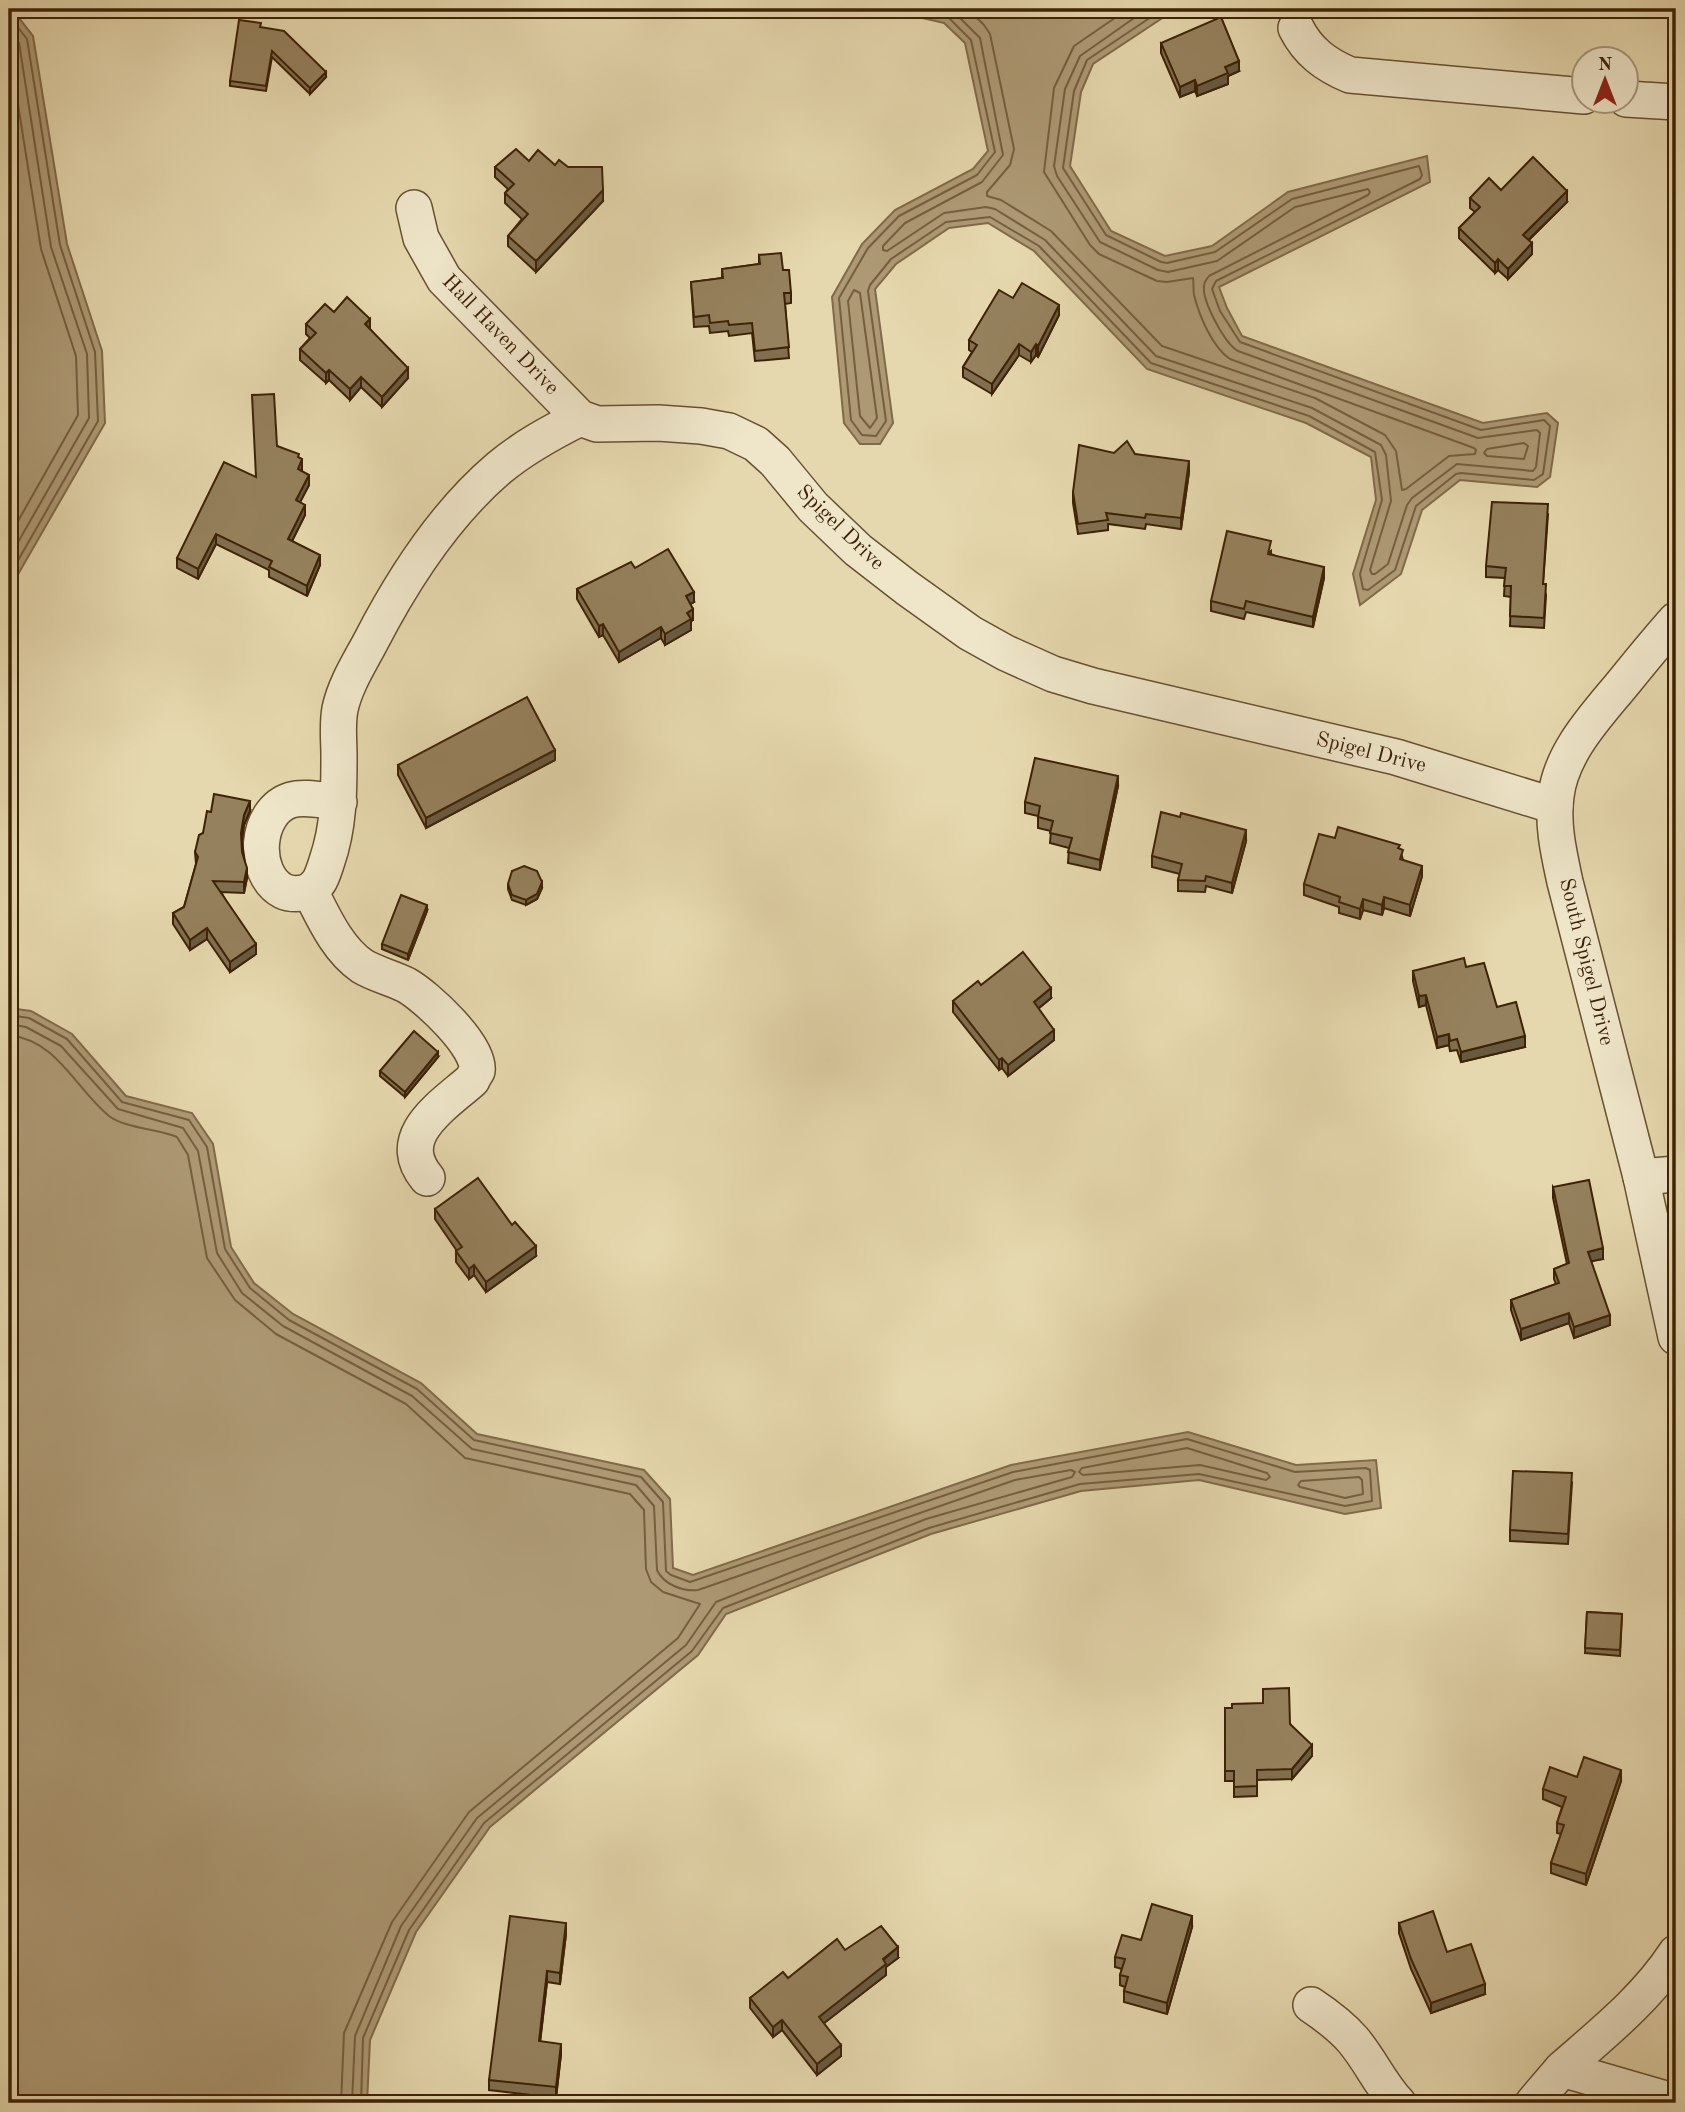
<svg xmlns="http://www.w3.org/2000/svg" width="1685" height="2112" viewBox="0 0 1685 2112" font-family="'Old Standard TT',serif">
  <style>
    .water { fill: #ad9a75; stroke: #816a49; stroke-width: 2 }
    .lines { fill: none; stroke-linecap: round; stroke-linejoin: round }
    .shore { stroke: #765e3e; stroke-width: 2 }
    .minor-casing { stroke: #685030; stroke-width: 38 }
    .minor { stroke: #efe6ca; stroke-width: 35 }
    .wall { fill: #806f50; stroke: #3e2206; stroke-width: 2 }
    .shaded-wall { fill: #685a41; stroke: #3e2206; stroke-width: 2 }
    .building { fill: #95815d; stroke: #3e2206; stroke-width: 2 }
    .labels { text-anchor: middle; dominant-baseline: central; stroke-width: 6; stroke-linejoin: round; paint-order: stroke }
    .street-label { font-size: 21px; fill: #3e2206; stroke: #efe6ca }
  </style>
  <rect width="100%" height="100%" fill="#e6d8ae"/>
  <filter id="stains"><feTurbulence type="fractalNoise" baseFrequency=".00286" numOctaves="4"/><feColorMatrix values="0 0 0 0 .2 0 0 0 0 .09 0 0 0 0 .02 0 0 0 .5 -.17"/></filter>
  <radialGradient id="worn" r=".72"><stop offset=".6" stop-color="#630" stop-opacity="0"/><stop offset="1" stop-color="#630" stop-opacity=".3"/></radialGradient>
  <g class="water">
    <polygon points="9,9 12,9 33,36 67,244 102,351 105,423 9,590"/>
    <polygon points="884,9 1176,9 1093,64 1081,92 1070,166 1111,231 1165,256 1212,246 1288,192 1427,156 1430,182 1219,287 1227,308 1242,336 1483,423 1547,413 1558,423 1550,477 1537,487 1460,480 1422,510 1401,574 1360,605 1353,574 1376,500 1371,457 1306,423 1147,369 1034,251 988,223 949,228 896,264 875,289 893,423 880,444 860,444 844,423 832,297 862,244 895,210 973,169 988,151 965,43 944,23"/>
    <polygon points="9,1008 31,1011 72,1034 126,1096 192,1113 213,1144 231,1247 254,1283 293,1314 421,1383 477,1434 644,1470 670,1499 673,1568 693,1575 1011,1465 1188,1432 1296,1465 1376,1460 1381,1508 1345,1514 1199,1480 1081,1491 931,1534 726,1614 698,1655 490,1827 416,1932 370,2040 367,2103 9,2103"/>
  </g>
  <g class="lines">
    <g class="shore">
      <polyline points="915,9 948,17 971,40 995,152 977,175 899,216 868,248 839,298 851,420 862,435 876,436 886,421 868,291 870,285 891,259 946,222 990,217 1039,246 1151,363 1309,416 1375,452 1382,500 1360,574 1363,589 1368,590 1395,570 1416,506 1456,474 1461,473 1534,480 1543,474 1550,426 1544,420 1481,430 1240,342 1220,311 1212,289 1216,281 1420,179 1422,175 1419,166 1292,199 1215,252 1167,263 1161,262 1106,235 1063,168 1074,91 1087,60 1163,9"/>
      <path d="M951,9l29,29 23,117 -21,27 -77,41 -22,23v4l4,1 57,-38 42,-6 9,2 50,31 111,116 156,52 69,37 5,10 5,46 -21,69 2,4h3l13,-10 19,-59 5,-7 45,-34 76,7 3,-4 4,-34 -3,-3 -59,8 -240,-87c-13,-7 -36,-50 -34,-65 0,-5 2,-6 5,-10l159,-81 2,-3 -2,-3 -73,18 -78,54 -49,11 -10,-2 -58,-28 -43,-66 -3,-10 11,-77 15,-33 67,-47"/>
      <path d="M968,9l16,16 6,9 24,115 -4,16 -23,27v4l14,4 50,31 111,115 153,52 70,37 11,16 6,39 4,-1 43,-33 26,-2 1,-4 -2,-2 -244,-89c-18,-12 -31,-44 -36,-64 -1,-6 0,-12 -1,-17l-26,4 -10,-1 -58,-27 -9,-9 -46,-73 10,-84 20,-42 54,-37"/>
      <polyline points="9,16 27,39 60,245 95,352 98,421 9,576"/>
      <polyline points="9,30 19,43 51,247 87,354 89,418 9,558"/>
      <polyline points="9,48 41,249 76,356 78,415 9,537"/>
      <polygon points="854,290 860,293 877,418 870,428 860,416 848,301"/>
      <polygon points="1524,443 1528,446 1524,459 1487,456 1484,453 1487,449"/>
      <polyline points="9,1015 29,1018 67,1039 122,1102 189,1120 207,1147 225,1249 250,1288 289,1320 417,1389 474,1440 641,1477 663,1502 666,1571 671,1575 690,1582 1013,1472 1187,1439 1295,1472 1366,1468 1370,1470 1372,1501 1345,1506 1199,1474 1080,1484 929,1528 723,1608 692,1651 484,1823 409,1930 363,2038 361,2103"/>
      <path d="M9,1024l17,3 35,19 57,63 65,19 15,23 19,102 25,40 41,33 129,70 60,53 164,36 18,21 3,64c6,14 26,22 41,20l317,-110 56,-10 4,2 -3,5 -146,42 -210,83 -30,43 -209,173 -76,108 -46,110 -3,67"/>
      <path d="M9,1035c49,6 65,52 100,81 15,12 49,13 68,21l11,18 19,103 28,42 41,34 130,70 59,54 165,36 14,16 2,59 5,13 12,10 37,12 -22,34 -209,174 -77,110 -48,111 -3,70"/>
      <polygon points="1187,1448 1267,1473 1270,1477 1266,1480 1200,1465 1083,1475 1079,1472 1082,1468"/>
      <polygon points="1359,1477 1362,1480 1363,1494 1345,1498 1300,1487 1298,1485 1301,1481"/>
    </g>
    <g class="minor-casing">
      <g id="minor">
        <path d="M1296,28c12,24 30,37 54,47l234,21"/>
        <polyline points="1626,99 1676,102"/>
        <polyline points="414,208 421,238 444,279 580,418"/>
        <path d="M1676,620c-18,20 -35,41 -52,62 -27,33 -63,70 -68,114 -4,29 3,58 9,86l76,295 35,160"/>
        <path d="M339,802c-14,-1 -34,-6 -48,-2 -36,11 -40,74 -8,91 6,3 14,3 21,2 16,-6 18,-17 23,-32 12,-35 12,-69 12,-105 0,-15 -2,-32 1,-47 5,-24 20,-47 31,-68 32,-62 74,-127 128,-173 25,-21 53,-36 81,-50l17,6 61,-1 43,3 28,5 27,13 19,17 38,46 45,43 49,38 63,45 36,20 47,21 40,12 303,71 159,49"/>
        <path d="M310,891c13,25 27,58 52,75 13,8 30,12 44,19 20,11 75,62 71,86 0,0 -5,8 -5,9 -28,25 -80,56 -45,98"/>
        <polyline points="1641,1177 1676,1174"/>
        <path d="M1311,2005c15,10 30,21 42,35 17,20 27,44 45,63"/>
        <path d="M1562,2069c41,-36 84,-70 114,-116"/>
        <polyline points="1533,2103 1562,2069 1676,2102"/>
      </g>
    </g>
    <use href="#minor" class="minor"/>
  </g>
  <g class="wall">
    <polygon points="260,27 326,77 310,94 272,57 266,91 230,86 230,81"/>
    <polygon points="1161,43 1239,71 1228,76 1228,84 1197,96 1195,91 1180,97 1161,53"/>
    <polygon points="529,161 555,165 603,201 536,272 508,246 508,236 522,219 505,203 505,193 508,189 495,177 495,167"/>
    <polygon points="1501,190 1567,202 1529,240 1532,254 1508,279 1498,270 1495,273 1459,238 1459,228 1475,212 1470,208 1470,198"/>
    <polygon points="759,255 783,270 791,293 791,303 785,304 789,358 755,361 752,333 729,336 728,331 710,333 709,326 694,327 691,282 722,278 722,269 759,264"/>
    <polygon points="1013,298 1059,315 1038,357 1036,355 1031,362 1019,355 992,394 963,377 963,367 972,352 969,350 969,340"/>
    <polygon points="334,312 370,329 408,378 382,407 361,387 350,400 329,380 326,383 300,360 300,349 310,338 306,334 306,324"/>
    <polygon points="277,446 299,458 302,469 302,471 309,485 300,502 305,515 292,541 320,565 307,596 269,577 269,570 216,544 198,579 177,568 177,558 256,476"/>
    <polygon points="1114,453 1135,454 1189,472 1181,529 1146,524 1145,529 1108,524 1108,530 1078,534 1073,503 1073,492"/>
    <polygon points="1548,515 1543,584 1546,595 1544,628 1510,626 1511,597 1504,596 1505,578 1486,577 1486,566"/>
    <polygon points="1271,551 1271,554 1324,578 1313,627 1246,612 1244,619 1211,611 1211,601"/>
    <polygon points="635,568 694,602 690,604 693,620 691,621 691,630 665,645 661,638 619,662 603,635 599,637 577,599 577,589"/>
    <polygon points="555,760 426,828 398,775 398,765"/>
    <polygon points="1118,786 1100,870 1068,863 1069,848 1050,843 1051,831 1038,828 1038,816 1025,813 1025,802"/>
    <polygon points="250,811 244,825 242,841 247,878 244,893 221,892 256,954 230,972 207,939 190,950 173,924 173,913 184,907 196,864 195,852 203,833"/>
    <polygon points="1335,838 1400,849 1403,860 1422,876 1410,916 1384,908 1382,915 1363,910 1360,919 1339,913 1339,907 1304,895 1304,884"/>
    <polygon points="1246,841 1232,893 1206,886 1205,892 1178,891 1178,880 1180,874 1152,867 1152,856"/>
    <polygon points="508,884 542,888 537,899 526,905 512,900 508,889"/>
    <polygon points="427,911 408,960 382,949 382,944"/>
    <polygon points="1466,967 1497,1007 1525,1047 1461,1062 1457,1050 1450,1051 1449,1045 1437,1048 1426,1005 1419,1007 1413,981 1413,971"/>
    <polygon points="981,985 1051,998 1038,1009 1054,1040 1008,1076 1002,1068 999,1070 953,1012 953,1001"/>
    <polygon points="438,1057 405,1097 380,1076 380,1071"/>
    <polygon points="1553,1187 1603,1259 1591,1261 1610,1325 1574,1338 1569,1323 1521,1340 1511,1310 1511,1300 1556,1284 1554,1279 1554,1269 1567,1264 1553,1198"/>
    <polygon points="435,1209 536,1256 486,1292 474,1275 469,1279 456,1262 456,1251 457,1251 435,1219"/>
    <polygon points="1572,1483 1568,1544 1510,1541 1510,1530"/>
    <polygon points="1587,1612 1622,1614 1620,1656 1585,1653"/>
    <polygon points="1225,1708 1290,1724 1312,1756 1292,1779 1257,1780 1257,1796 1234,1797 1234,1781 1225,1781"/>
    <polygon points="1577,1777 1621,1781 1586,1885 1551,1873 1551,1863 1561,1834 1557,1833 1557,1823 1562,1807 1543,1799 1543,1789"/>
    <polygon points="1399,1923 1447,1952 1485,1994 1431,2013 1411,1969 1399,1933"/>
    <polygon points="1192,1927 1167,2014 1124,2002 1124,1991 1125,1987 1120,1985 1120,1975 1122,1969 1115,1967 1115,1957 1141,1940"/>
    <polygon points="566,1934 560,1984 547,1982 540,2041 561,2054 556,2098 489,2090 489,2080"/>
    <polygon points="845,1950 898,1958 886,1967 886,1975 824,2023 841,2056 817,2075 782,2030 773,2037 750,2008 750,1998"/>
  </g>
  <g class="shaded-wall">
    <polygon points="1239,61 1239,71 1228,76 1228,84 1197,96 1197,86 1225,67"/>
    <polygon points="326,72 326,77 310,94 310,88"/>
    <polygon points="1195,80 1195,91 1180,97 1180,87"/>
    <polygon points="603,190 603,201 536,272 536,261"/>
    <polygon points="1567,191 1567,202 1523,245 1523,235"/>
    <polygon points="1532,243 1532,254 1508,279 1508,269"/>
    <polygon points="1498,259 1498,270 1495,273 1495,263"/>
    <polygon points="1059,305 1059,315 1038,357 1038,346"/>
    <polygon points="370,319 370,329 365,324"/>
    <polygon points="1019,344 1019,355 992,394 992,384"/>
    <polygon points="1036,344 1036,355 1031,362 1031,352"/>
    <polygon points="408,368 408,378 382,407 382,397"/>
    <polygon points="329,370 329,380 326,383 326,373"/>
    <polygon points="361,377 361,387 350,400 350,389"/>
    <polygon points="302,459 302,469 298,479 298,469"/>
    <polygon points="1189,461 1189,472 1181,529 1181,518"/>
    <polygon points="309,475 309,485 296,510 296,500"/>
    <polygon points="305,505 305,515 288,549 288,539"/>
    <polygon points="216,534 216,544 198,579 198,569"/>
    <polygon points="320,555 320,565 307,596 307,586"/>
    <polygon points="1324,567 1324,578 1313,627 1313,617"/>
    <polygon points="694,592 694,602 686,607 686,596"/>
    <polygon points="693,609 693,620 691,621 691,630 665,645 665,634 687,613"/>
    <polygon points="603,624 603,635 599,637 599,626"/>
    <polygon points="661,627 661,638 619,662 619,652"/>
    <polygon points="555,750 555,760 426,828 426,818"/>
    <polygon points="1118,776 1118,786 1100,870 1100,860"/>
    <polygon points="250,801 250,811 244,825 241,844 241,833 244,815"/>
    <polygon points="1246,830 1246,841 1232,893 1232,883"/>
    <polygon points="1422,866 1422,876 1410,916 1410,905"/>
    <polygon points="247,868 247,878 244,893 244,882"/>
    <polygon points="542,882 542,888 537,899 526,905 526,900"/>
    <polygon points="1384,897 1384,908 1382,915 1382,905"/>
    <polygon points="1363,899 1363,910 1360,919 1360,909"/>
    <polygon points="427,905 427,911 408,960 408,954"/>
    <polygon points="207,928 207,939 190,950 190,940"/>
    <polygon points="256,944 256,954 230,972 230,962"/>
    <polygon points="1051,988 1051,998 1034,1012 1034,1002"/>
    <polygon points="1426,995 1426,1005 1419,1007 1419,996"/>
    <polygon points="1054,1030 1054,1040 1008,1076 1008,1065"/>
    <polygon points="1449,1034 1449,1045 1437,1048 1437,1037"/>
    <polygon points="1525,1036 1525,1047 1461,1062 1461,1052"/>
    <polygon points="438,1052 438,1057 405,1097 405,1092"/>
    <polygon points="1002,1058 1002,1068 999,1070 999,1060"/>
    <polygon points="536,1246 536,1256 486,1292 486,1282"/>
    <polygon points="1603,1248 1603,1259 1588,1262 1588,1252"/>
    <polygon points="474,1265 474,1275 469,1279 469,1269"/>
    <polygon points="1569,1313 1569,1323 1521,1340 1521,1329"/>
    <polygon points="1610,1315 1610,1325 1574,1338 1574,1327"/>
    <polygon points="1312,1745 1312,1756 1292,1779 1292,1769"/>
    <polygon points="1621,1770 1621,1781 1586,1885 1586,1874"/>
    <polygon points="1192,1916 1192,1927 1167,2014 1167,2003"/>
    <polygon points="566,1923 566,1934 560,1984 560,1973"/>
    <polygon points="898,1947 898,1958 886,1967 886,1975 819,2027 819,2017"/>
    <polygon points="547,1971 547,1982 539,2052 539,2041"/>
    <polygon points="1485,1984 1485,1994 1431,2013 1431,2003"/>
    <polygon points="782,2020 782,2030 773,2037 773,2027"/>
    <polygon points="561,2044 561,2054 556,2098 556,2087"/>
    <polygon points="841,2045 841,2056 817,2075 817,2064"/>
  </g>
  <g class="building">
    <polygon points="1221,17 1239,61 1225,67 1228,73 1197,86 1195,80 1180,87 1161,43"/>
    <polygon points="239,20 261,23 260,27 284,31 326,72 310,88 272,51 266,86 230,81"/>
    <polygon points="516,149 529,161 538,150 555,165 559,160 568,167 602,167 603,190 536,261 508,236 528,214 505,193 514,184 495,167"/>
    <polygon points="1533,157 1567,191 1523,235 1532,243 1508,269 1498,259 1495,263 1459,228 1480,207 1470,198 1489,178 1501,190"/>
    <polygon points="781,253 783,270 789,270 791,293 784,293 789,347 755,351 752,323 729,325 728,321 710,323 709,315 694,317 691,282 723,278 722,269 760,264 759,255"/>
    <polygon points="1022,283 1059,305 1038,346 1036,344 1031,352 1019,344 992,384 963,367 977,345 969,340 999,290 1013,298"/>
    <polygon points="347,297 370,319 365,324 408,368 382,397 361,377 350,389 329,370 326,373 300,349 316,333 306,324 325,304 334,312"/>
    <polygon points="274,394 277,446 299,454 298,457 302,459 298,469 309,475 296,500 305,505 288,539 320,555 307,586 269,567 272,561 216,534 198,569 177,558 224,462 256,477 252,395"/>
    <polygon points="1127,441 1135,454 1189,461 1181,518 1146,514 1145,518 1106,513 1108,520 1078,524 1073,492 1079,445 1114,453"/>
    <polygon points="1492,502 1548,504 1543,584 1546,584 1544,618 1510,616 1511,586 1504,586 1506,568 1486,566"/>
    <polygon points="1227,531 1271,541 1268,554 1324,567 1313,617 1246,601 1244,609 1211,601"/>
    <polygon points="668,549 694,592 686,596 693,609 687,613 691,619 665,634 661,627 619,652 603,624 599,626 577,589 631,562 635,568"/>
    <polygon points="527,697 555,750 426,818 398,765"/>
    <polygon points="1035,758 1118,776 1100,860 1068,852 1072,838 1050,833 1053,821 1038,817 1040,806 1025,802"/>
    <polygon points="214,794 250,801 244,815 241,833 242,852 247,868 244,882 213,881 256,944 230,962 207,928 190,940 173,913 184,907 198,857 195,852 199,835 203,833 207,811 211,812"/>
    <polygon points="1161,812 1180,817 1181,813 1246,830 1232,883 1206,876 1205,881 1178,880 1182,864 1152,856"/>
    <polygon points="1338,827 1400,845 1398,848 1403,850 1400,859 1422,866 1410,905 1384,897 1382,905 1363,899 1360,909 1339,902 1340,897 1304,884 1319,834 1335,838"/>
    <polygon points="524,866 537,871 542,882 537,894 526,900 512,895 508,884 512,871"/>
    <polygon points="401,895 427,905 408,954 382,944"/>
    <polygon points="1023,952 1051,988 1034,1002 1054,1030 1008,1065 1002,1058 999,1060 953,1001 978,981 981,985"/>
    <polygon points="1464,958 1466,967 1484,963 1497,1007 1516,1002 1525,1036 1461,1052 1457,1039 1450,1041 1449,1034 1437,1037 1426,995 1419,996 1413,971"/>
    <polygon points="414,1031 438,1052 405,1092 380,1071"/>
    <polygon points="478,1178 512,1225 515,1222 536,1246 486,1282 474,1265 469,1269 456,1251 462,1247 435,1209"/>
    <polygon points="1589,1180 1603,1248 1588,1252 1610,1315 1574,1327 1569,1313 1521,1329 1511,1300 1559,1283 1554,1269 1569,1263 1553,1187"/>
    <polygon points="1513,1471 1572,1473 1568,1534 1510,1530"/>
    <polygon points="1587,1612 1622,1614 1620,1650 1585,1648"/>
    <polygon points="1289,1688 1290,1724 1312,1745 1292,1769 1257,1770 1257,1786 1234,1787 1234,1771 1225,1771 1225,1708 1232,1708 1232,1704 1263,1703 1263,1689"/>
    <polygon points="1584,1757 1621,1770 1586,1874 1551,1863 1564,1825 1557,1823 1566,1797 1543,1789 1550,1767 1577,1777"/>
    <polygon points="1152,1904 1192,1916 1167,2003 1124,1991 1128,1977 1120,1975 1125,1959 1115,1957 1122,1935 1141,1940"/>
    <polygon points="1433,1911 1447,1952 1471,1944 1485,1984 1431,2003 1411,1959 1399,1923"/>
    <polygon points="510,1916 566,1923 560,1973 547,1971 539,2041 561,2044 556,2087 489,2080"/>
    <polygon points="881,1926 898,1947 883,1959 886,1964 819,2017 841,2045 817,2064 782,2020 773,2027 750,1998 783,1972 788,1978 837,1939 845,1950"/>
  </g>
  <g class="labels">
    <g class="street-label">
      <text transform="translate(500 335) rotate(46)">Hall Haven Drive</text>
      <text transform="translate(840 528) rotate(44)">Spigel Drive</text>
      <text transform="translate(1371 753) rotate(14)">Spigel Drive</text>
      <text transform="translate(1586 962) rotate(76)">South Spigel Drive</text>
    </g>
  </g>
  <rect width="1685" height="2112" fill="none" stroke="#e6d8ae" stroke-width="35"/>
  <rect x="10" y="10" width="1664" height="2091" fill="none" stroke="#3e2206" stroke-width="3.5"/>
  <rect x="18" y="18" width="1650" height="2077" fill="none" stroke="#3e2206" stroke-width="2"/>
  <g transform="translate(1605 80)"><circle r="33" fill="#efe6ca" stroke="#a8987c" stroke-width="2"/>
  <path d="M0-5L12 26L0 18L-12 26Z" fill="#8f2418"/>
  <text y="-10" font-size="19" font-weight="bold" text-anchor="middle" fill="#3e2206">N</text>
  </g>
  <rect width="100%" height="100%" filter="url(#stains)"/>
  <rect width="100%" height="100%" fill="url(#worn)"/>
</svg>
